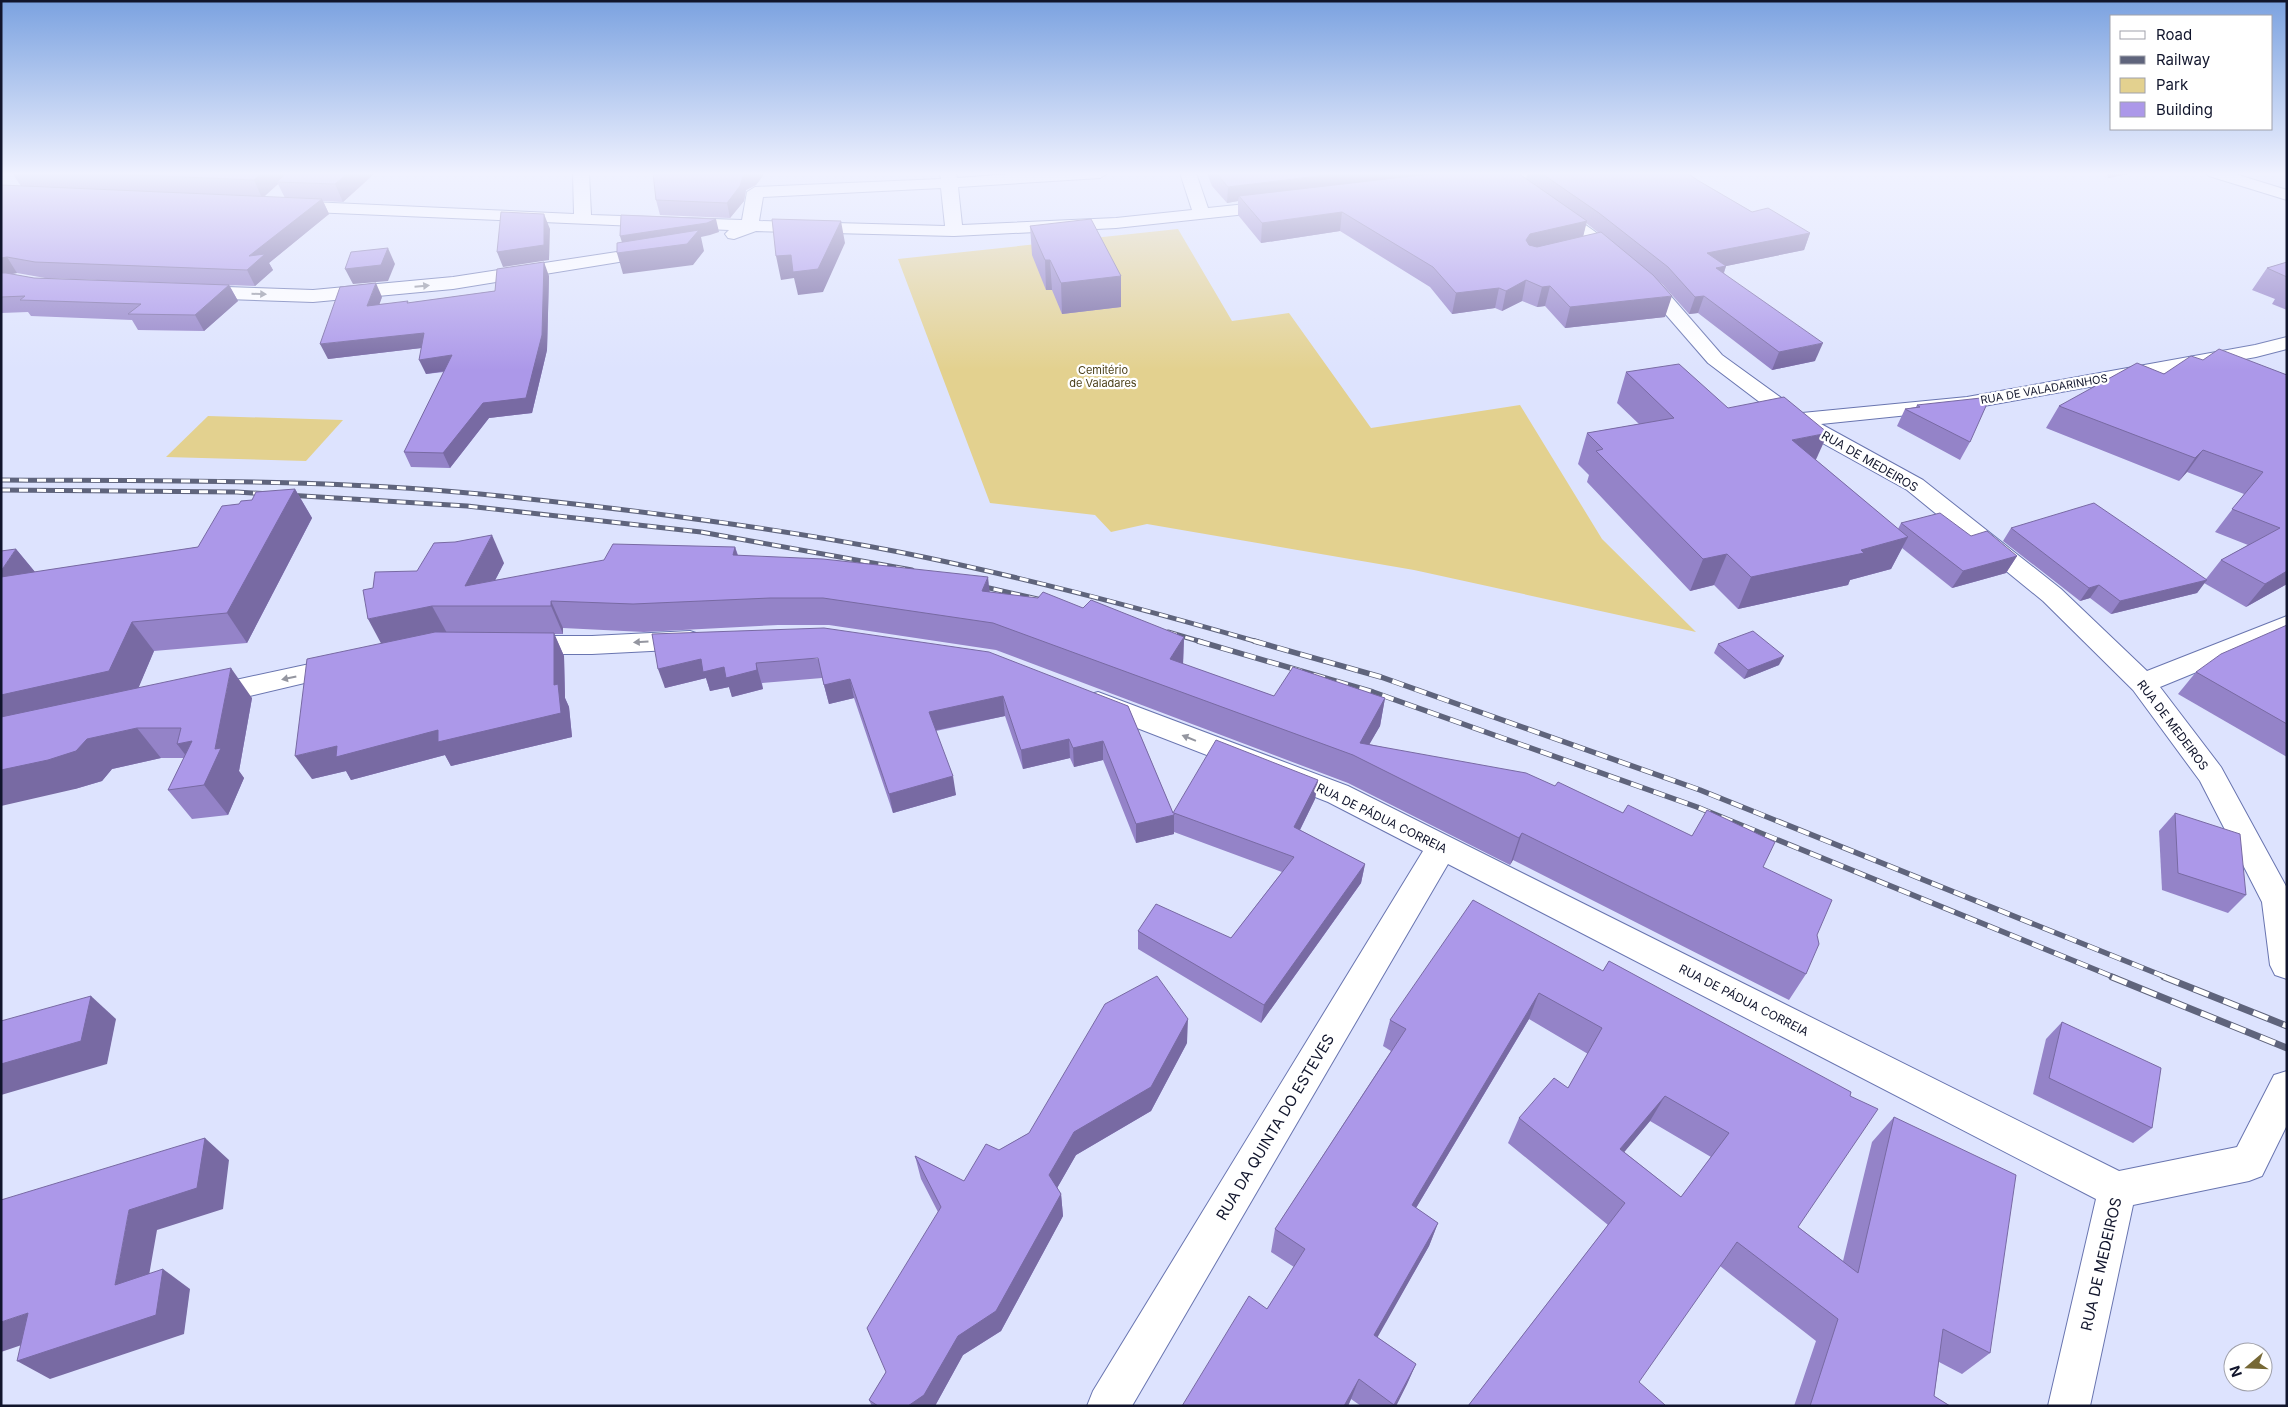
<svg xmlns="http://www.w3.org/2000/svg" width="2288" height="1407" viewBox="0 0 2288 1407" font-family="Inter,sans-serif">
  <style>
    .green { fill: #e3d18f }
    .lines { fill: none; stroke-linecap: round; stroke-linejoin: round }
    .minor-casing { stroke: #6975b0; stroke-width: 2 }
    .minor { fill: #fff; fill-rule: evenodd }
    .rail-far2-casing { stroke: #5f647c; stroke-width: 5 }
    .rail-far1-casing { stroke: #5f647c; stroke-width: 5.5 }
    .rail-casing { stroke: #5f647c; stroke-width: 7 }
    .rail-far2 { stroke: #fff; stroke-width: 3; stroke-dasharray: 9; stroke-linecap: butt }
    .rail-far1 { stroke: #fff; stroke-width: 4; stroke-dasharray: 12; stroke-linecap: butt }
    .rail { stroke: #fff; stroke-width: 5; stroke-dasharray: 16; stroke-linecap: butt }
    .wall { fill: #9483c8; fill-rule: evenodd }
    .shaded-wall { fill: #786aa3 }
    .building { fill: #ac98e9; stroke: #786aa3; fill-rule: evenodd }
    .oneway { fill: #9496a0 }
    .labels { text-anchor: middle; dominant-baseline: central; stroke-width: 4.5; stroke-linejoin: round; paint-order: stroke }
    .far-park-label { font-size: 11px; fill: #4a3f18; stroke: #fff }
    .far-street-label { font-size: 11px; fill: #11152c; stroke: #fff }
    .street-label { font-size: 12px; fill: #11152c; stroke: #fff }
    .near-street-label { font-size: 15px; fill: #11152c; stroke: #fff }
  </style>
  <rect width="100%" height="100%" fill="#dde3fe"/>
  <g class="green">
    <polygon points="1178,229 1232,321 1289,313 1371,428 1520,405 1602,539 1696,632 1414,570 1147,524 1111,532 1095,515 990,503 898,259"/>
    <polygon points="208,416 343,420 306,461 166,457"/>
  </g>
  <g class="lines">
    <g class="minor-casing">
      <g id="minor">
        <path d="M573,173h16l2,42 151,5 5,-28 8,-5 186,-8 -1,-6h16l1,5 69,-5h82l-8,5 -142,9 4,38 154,-7 76,-8 -12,-37h16l12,35 66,-7 6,1 2,4 -2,4 -6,1 -158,17 -162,8 -198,-5 -22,8 -6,-1 -3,-4 4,-4 -441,-19 -6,-1 -2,-4 2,-4 6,-1 286,13zM941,188l4,38 -186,-5 4,-24z"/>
        <path d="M1499,173h45c-5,7 -64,15 -69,7l2,-3z"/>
        <polygon points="2207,173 2232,173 2287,190 2287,200 2209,176"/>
        <polygon points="1553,205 1559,206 1594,231 1662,286 1722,355 1802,413 1967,397 2255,345 2287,337 2287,349 2256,357 1967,409 1821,424 1923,480 2061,589 2147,671 2287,616 2287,635 2160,687 2221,767 2287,888 2287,979 2275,975 2270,965 2262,902 2200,781 2133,690 2043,601 1907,490 1790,425 1708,363 1648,294 1582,239 1547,214 1545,210 1547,206"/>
        <polygon points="656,246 662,247 665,251 662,255 453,289 313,302 197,298 190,296 188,292 190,288 197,286 313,290 453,277"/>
        <polygon points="690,631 699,634 703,640 699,646 690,649 592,654 521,654 512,651 508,645 512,639 521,636 592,636"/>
        <polygon points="342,657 351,660 355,666 351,672 208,706 198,703 194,696 198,689 208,686"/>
        <polygon points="1098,692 1348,786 2119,1171 2237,1147 2274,1075 2287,1071 2287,1125 2262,1176 2249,1181 2133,1205 2090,1406 2048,1406 2096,1199 1448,864 1132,1406 1087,1406 1093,1391 1423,851 1328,802 1088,709 1084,702 1088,695"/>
      </g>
    </g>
    <use href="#minor" class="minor"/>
    <g class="rail-far2-casing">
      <g id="rail-far2">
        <path d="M1,480c160,1 320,-1 479,14 140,14 281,31 419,58 121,24 241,56 359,90"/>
        <polyline points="1,490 237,492 467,506 701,532 912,570"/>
        <polyline points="976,585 1042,600"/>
        <polyline points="1168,632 1202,642"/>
      </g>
    </g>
    <g class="rail-far1-casing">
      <g id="rail-far1">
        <polyline points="1198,641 1373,692 1697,807 2116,978"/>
        <polyline points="1254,641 1381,677 1700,790 2168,978"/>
      </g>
    </g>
    <g class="rail-casing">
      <g id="rail">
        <polyline points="2112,977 2287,1048"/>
        <polyline points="2164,977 2287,1026"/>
      </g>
    </g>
    <use href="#rail-far2" class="rail-far2"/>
    <use href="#rail-far1" class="rail-far1"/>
    <use href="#rail" class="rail"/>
  </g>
  <g class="wall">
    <path d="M12,173h363l-32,29 -20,-1 6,13 -60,49 4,7 -18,16 -210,-8 -28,-5 -6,1 23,4 195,7 9,16 -34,30 -66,-1 -6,-10 -101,-4 -3,-4 -27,1v-128l20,1zM278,184l7,14 -21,-1z"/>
    <polygon points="653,173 765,173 756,185 746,190 744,201 730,218 660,215 656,200"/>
    <path d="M1207,173h311l8,6 1,-6h160l12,8 53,31 58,21 -6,17 -78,16 -2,7 91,88 -43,9 -74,-57 -9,1 -26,-29 -7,-6 9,38 -100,11 -20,-22 -8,1 -15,-6 -20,10 -7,-3 -43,6 -22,-27 -90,-56 -79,12 -23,-28v-14l-11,2 -15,-17zM1586,223l9,7 4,3 -16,3z"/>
    <polygon points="2107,173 2133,173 2108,178"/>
    <polygon points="1030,226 1121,276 1121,307 1062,314 1052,290 1046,290 1032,255"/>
    <polygon points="2287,262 2287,310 2272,304 2275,299 2252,290 2267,268"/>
    <polygon points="549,276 547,350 532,413 489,418 450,468 411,467 404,452 444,372 426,374 421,348 328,359 382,297 379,304 408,303 495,291"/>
    <polygon points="2203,360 2287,375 2287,584 2246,607 2204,583 2197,593 2111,614 2090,598 2080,601 2003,541 2011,528 2206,579 2221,560 2248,545 2215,532 2244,494 2187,472 2179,481 2046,428 2059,406 2164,374"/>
    <polygon points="1626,372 1728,408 1816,460 1898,529 1901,523 1971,536 2017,556 2006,573 1952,588 1902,548 1891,569 1850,580 1848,585 1738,609 1714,585 1690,591 1587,482 1589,475 1578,464 1587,433 1639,424 1617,403"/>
    <polygon points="1917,405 1970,442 1960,460 1897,426 1905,409 1916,407"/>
    <polygon points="295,489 312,518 247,643 154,651 138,688 252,698 239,771 244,778 228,815 192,819 168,790 184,758 161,758 112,769 102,781 75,789 16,549 35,572 198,547 239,504 252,500"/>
    <polygon points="735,547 738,555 990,592 1083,608 1184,637 1183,664 1274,696 1385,698 1380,726 1369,744 1555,786 1623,813 1692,836 1763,867 1817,935 1806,974 1789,1000 1513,860 1510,865 1348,783 996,650 829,625 778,625 644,632 563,628 563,634 554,634 564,656 565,698 569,707 572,737 451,766 445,755 351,780 346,771 312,779 381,643 373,588 417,571 504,563 495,580"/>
    <polygon points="2287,625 2287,757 2178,694 2196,672"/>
    <polygon points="652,634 1128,706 1173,813 1318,780 1315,799 1300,830 1365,864 1361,883 1261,1023 1138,949 1138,931 1231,938 1282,872 1174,832 1174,834 1136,843 1103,760 1074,767 1070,758 1023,769 1005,716 936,731 956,795 893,813 854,698 829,704 822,678 762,683 763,689 732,697 729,687 710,691 706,678 665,688"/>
    <polygon points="1718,644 1779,665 1744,679 1714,653"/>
    <polygon points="2175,813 2246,895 2228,913 2162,890 2159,831"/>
    <path d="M1609,961l189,266 45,34 29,-119 22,-25 96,236 -28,21 -23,-12 -5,34 16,10h-156l22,-65 -96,-75 -252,140 140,-181 -100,-82 11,-25 49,-30 20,-34 -59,-35 -113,189 22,15 -9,23 -52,91 39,27 -9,20 -11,22h-35l-10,-7 -3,7h-166l85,-97 27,-42 -23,-15 4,-23 116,-178 -8,-5 7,-26 213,-49zM1650,1121l61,36 -30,40 -57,-45z"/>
    <polygon points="2062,1022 2152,1128 2133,1143 2033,1094 2046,1039"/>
    <polygon points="1187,1043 1151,1111 1076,1155 1057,1188 1061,1194 1063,1216 1001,1331 963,1355 935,1406 872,1406 869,1400 886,1372 938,1212 921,1179 915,1156 964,1181 999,1150"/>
  </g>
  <g class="shaded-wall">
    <polygon points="262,173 289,173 277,182 278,184 262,198 254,180"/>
    <polygon points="348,173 375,173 343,202 335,184"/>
    <polygon points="747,173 765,173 756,185 746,190 744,201 730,218 727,203 743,176"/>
    <polygon points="1343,173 1477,173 1239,196 1238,201 1227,203 1228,187"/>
    <polygon points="2111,173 2133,173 2108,178"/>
    <polygon points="322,199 329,214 269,263 273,270 255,286 247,270 249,256"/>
    <polygon points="1342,212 1340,231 1261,243 1262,223"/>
    <polygon points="544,214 550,229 549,260 503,267 497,252"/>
    <polygon points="716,219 719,232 710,235 701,237 704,251 693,265 623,274 617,253 624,249 620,236"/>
    <polygon points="841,221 845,243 823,292 798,295 794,278 781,280 776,256"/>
    <polygon points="1587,221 1582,241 1521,260 1526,240 1530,234"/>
    <polygon points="1810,233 1804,250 1702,271 1707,253"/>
    <polygon points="388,248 395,264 388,281 353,284 345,269"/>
    <polygon points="7,257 17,273 1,276 1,258"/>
    <polygon points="1045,260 1050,260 1052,290 1046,290"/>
    <polygon points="544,262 549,276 547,350 532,413 489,418 450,468 443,453"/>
    <polygon points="1726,266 1720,283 1716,268"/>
    <polygon points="1121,276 1121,307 1062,314 1061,283"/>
    <polygon points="1526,280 1522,301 1502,311 1506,291"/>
    <polygon points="376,283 382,297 374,320 367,306"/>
    <polygon points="229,285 238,301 204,331 195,315"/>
    <polygon points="1550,286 1545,306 1537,307 1542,287"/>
    <polygon points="1499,288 1495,308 1452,314 1456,293"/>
    <polygon points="1672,296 1665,317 1565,328 1570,307"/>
    <polygon points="1704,296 1698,313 1689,314 1695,297"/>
    <polygon points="424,333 430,347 328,359 320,344"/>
    <polygon points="1823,343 1815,361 1772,370 1779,352"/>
    <polygon points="452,355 458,369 426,374 419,360"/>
    <polygon points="1828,433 1814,464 1792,440"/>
    <polygon points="2203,450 2187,472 2179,481 2195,458"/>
    <polygon points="295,489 312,518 247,643 227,613"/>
    <polygon points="492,535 504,563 482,606 465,586"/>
    <polygon points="1908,537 1891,569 1850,580 1848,585 1738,609 1751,577 1861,550"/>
    <polygon points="735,547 743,574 733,555"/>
    <polygon points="16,549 40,578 1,583 1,571"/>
    <polygon points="1727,554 1714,585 1690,591 1703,559"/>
    <polygon points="2017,556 2006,573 1952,588 1963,571"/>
    <polygon points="2287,571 2287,584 2246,607 2265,584"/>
    <polygon points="988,577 991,604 982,591"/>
    <polygon points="2207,580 2197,593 2111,614 2120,601"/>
    <polygon points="2099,585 2090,598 2080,601 2089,588"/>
    <polygon points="551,601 563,628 563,634 551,606"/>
    <polygon points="432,606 447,633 383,647 368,619"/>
    <polygon points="132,622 154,651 133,701 1,731 1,695"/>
    <polygon points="554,633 564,656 565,698 569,707 572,737 451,766 445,755 351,780 346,771 312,779 295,756 337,746 438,730 554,685"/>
    <polygon points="1184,637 1183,664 1170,659"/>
    <polygon points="1784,656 1779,665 1744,679 1748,670"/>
    <polygon points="701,659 724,667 756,663 763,689 732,697 729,687 710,691 706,678 665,688 658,669"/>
    <polygon points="231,668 252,698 239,771 244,778 228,815 204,785 200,774 177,744 192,741 215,749"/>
    <polygon points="850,679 854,698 829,704 824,685"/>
    <polygon points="1003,696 1005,716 932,731 929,712"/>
    <polygon points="1385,698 1380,726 1361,759 1360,743"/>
    <polygon points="137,728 161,758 112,769 102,781 75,789 1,806 1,770 87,739"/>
    <polygon points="1069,739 1070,758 1023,769 1021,750"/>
    <polygon points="1103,741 1103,760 1074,767 1073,748"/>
    <polygon points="953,776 956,795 893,813 889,794"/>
    <polygon points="1318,780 1315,799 1292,846 1294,827"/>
    <polygon points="1174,815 1174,834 1136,843 1136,824"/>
    <polygon points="1522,833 1513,860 1510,865 1519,838"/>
    <polygon points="1365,864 1361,883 1261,1023 1264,1005"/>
    <polygon points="1539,993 1529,1019 1404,1228 1412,1205"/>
    <polygon points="91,996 116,1019 107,1064 1,1095 1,1064"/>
    <polygon points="1188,1019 1187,1043 1151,1111 1076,1155 1052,1197 1049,1175 1074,1132"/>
    <polygon points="1665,1096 1650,1121 1606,1174 1620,1149"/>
    <polygon points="205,1138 229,1160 223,1209 157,1230 144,1304 115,1285 129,1210"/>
    <polygon points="1061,1194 1063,1216 1001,1331 963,1355 935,1406 908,1406 958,1336"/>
    <polygon points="1438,1223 1429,1246 1367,1356 1374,1335"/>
    <polygon points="163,1269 190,1289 184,1334 50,1379 17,1361"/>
    <polygon points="28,1313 60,1332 1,1352 1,1322"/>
    <polygon points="1416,1364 1407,1384 1396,1406 1394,1406"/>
    <polygon points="1359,1379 1351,1399 1348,1406 1344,1406"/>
  </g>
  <g class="building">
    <polygon points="90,173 262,173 254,180"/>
    <polygon points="286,173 348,173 335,184 277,182"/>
    <polygon points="653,173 747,173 743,176 740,186 727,203 656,200"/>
    <polygon points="1216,173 1343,173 1228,187"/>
    <polygon points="1438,173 1518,173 1587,221 1530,234 1526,240 1529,245 1537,247 1601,232 1653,275 1672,296 1570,307 1550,286 1542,287 1526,280 1506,291 1499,288 1456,293 1433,267 1342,212 1262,223 1239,196"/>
    <polygon points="1541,173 1687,173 1699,181 1752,212 1768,208 1810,233 1707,253 1726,266 1716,268 1823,343 1779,352 1704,296 1695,297 1668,267 1599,213"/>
    <polygon points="1,185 322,199 249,256 265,254 247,270 35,262 7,257 1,258"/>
    <polygon points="501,212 544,214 544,245 497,252"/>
    <polygon points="621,215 716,219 707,223 620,236"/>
    <polygon points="772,219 841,221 818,269 793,272 791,255 776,256"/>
    <polygon points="1091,219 1121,276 1061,283 1050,260 1045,260 1030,226"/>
    <polygon points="699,230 687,244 617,253 617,243"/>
    <polygon points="388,248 381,265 345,269 351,252"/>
    <polygon points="544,262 542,335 526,398 483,403 443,453 404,452 452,355 419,360 424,333 320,344 340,287 376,283 367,306 408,301 407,303 495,291 497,269"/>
    <polygon points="2287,262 2287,277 2267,268"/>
    <polygon points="1,273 6,273 34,278 229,285 195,315 128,314 141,304 20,300 25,296 1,297"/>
    <polygon points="2219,349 2287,375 2287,571 2265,584 2221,560 2280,528 2232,509 2263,472 2203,450 2195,458 2059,406 2137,363 2164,374 2191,356 2203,360"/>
    <polygon points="1679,364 1728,408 1784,397 1828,433 1792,440 1908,537 1861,550 1864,553 1751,577 1727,554 1703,559 1596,451 1603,449 1587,433 1674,418 1626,372"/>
    <polygon points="1990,397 1970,442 1905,409 1920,407 1917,405"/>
    <polygon points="295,489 227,613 132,622 109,671 1,695 1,577 198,547 222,506 239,504 241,501 252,500 256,492"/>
    <polygon points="2094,503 2207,580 2120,601 2099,585 2089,588 2011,528"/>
    <polygon points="1940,513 1971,536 1987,531 2017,556 1963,571 1901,523"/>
    <polygon points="492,535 465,586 604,560 613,544 735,547 733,555 823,559 988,577 982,591 1038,598 1043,592 1083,608 1091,600 1184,637 1170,659 1274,696 1293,667 1385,698 1360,743 1526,773 1555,786 1558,782 1623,813 1628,805 1692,836 1707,810 1775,842 1763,867 1832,900 1817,935 1819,944 1806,974 1522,833 1519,838 1353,755 993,623 823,598 770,598 633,604 551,601 551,606 432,606 368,619 363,590 373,588 375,572 417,571 434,543 455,542"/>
    <polygon points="16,549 1,571 1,551"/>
    <polygon points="2287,625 2287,724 2196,672 2221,654"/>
    <polygon points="824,628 989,652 1128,706 1173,813 1216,740 1318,780 1294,827 1365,864 1264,1005 1138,931 1156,904 1231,938 1294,857 1174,813 1174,815 1136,824 1103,741 1073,748 1069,739 1021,750 1003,696 929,712 953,776 889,794 850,679 824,685 818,658 756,663 757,670 726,678 724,667 703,672 701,659 658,669 652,634"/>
    <polygon points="1753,631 1784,656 1748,670 1718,644"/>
    <polygon points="435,632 554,633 554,685 558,684 561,713 438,742 438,730 336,757 337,746 295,756 307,659"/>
    <polygon points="231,668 215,749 221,748 204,785 168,790 192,741 177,744 181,728 137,728 87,739 76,751 48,760 1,770 1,717"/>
    <polygon points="2175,813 2240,834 2246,895 2178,873"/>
    <path d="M1473,900l130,71 6,-10 242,131 -1,4 28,13 -80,118 60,46 36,-156 122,58 -26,178 -47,-24 -9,67 16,10h-140l28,-87 -101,-77 -98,140 26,23v1h-197l157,-203 -106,-85 35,-40 14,10 34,-60 -63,-35 -127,212 26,18 -64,112 42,29 -22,41 -35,-26 -15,27h-162l67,-110 18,13 38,-60 -30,-20 131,-200 -16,-9zM1665,1096l64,37 -48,64 -61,-48z"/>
    <polygon points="1157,976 1188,1019 1151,1087 1074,1132 1049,1175 1061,1194 996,1311 958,1336 924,1395 908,1406 878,1406 869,1400 886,1372 867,1328 941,1207 915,1156 964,1181 986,1144 999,1150 1029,1133 1105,1004"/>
    <polygon points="91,996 81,1041 1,1064 1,1021"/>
    <polygon points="2062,1022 2161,1068 2152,1128 2049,1078"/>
    <polygon points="205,1138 197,1188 129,1210 115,1285 163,1269 156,1315 17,1361 28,1313 1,1322 1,1200"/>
  </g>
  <defs><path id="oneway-solid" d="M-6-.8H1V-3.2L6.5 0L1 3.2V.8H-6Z" transform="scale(1.25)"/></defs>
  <g class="oneway">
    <use href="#oneway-solid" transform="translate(422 286) rotate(-5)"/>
    <use href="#oneway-solid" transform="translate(259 294) rotate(2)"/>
    <use href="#oneway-solid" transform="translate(641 642) rotate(177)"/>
    <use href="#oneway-solid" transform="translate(289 678) rotate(168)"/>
    <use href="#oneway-solid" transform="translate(1189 738) rotate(-158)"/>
  </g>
  <linearGradient id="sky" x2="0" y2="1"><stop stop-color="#7ba2e0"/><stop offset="0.47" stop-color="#f0f2ff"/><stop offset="1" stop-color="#f0f2ff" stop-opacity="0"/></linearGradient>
  <rect width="2288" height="370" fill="url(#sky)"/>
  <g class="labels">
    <g class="far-park-label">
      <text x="1103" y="370">Cemitério<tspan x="1103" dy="13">de Valadares</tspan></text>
    </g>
    <g class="far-street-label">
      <text transform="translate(2044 389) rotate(-10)">RUA DE VALADARINHOS</text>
    </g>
    <g class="street-label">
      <text transform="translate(1870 461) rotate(30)">RUA DE MEDEIROS</text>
      <text transform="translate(2173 725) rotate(53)">RUA DE MEDEIROS</text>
      <text transform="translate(1382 818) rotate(26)">RUA DE PÁDUA CORREIA</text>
      <text transform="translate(1744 1000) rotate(27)">RUA DE PÁDUA CORREIA</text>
    </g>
    <g class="near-street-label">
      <text transform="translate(1275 1127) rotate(-59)">RUA DA QUINTA DO ESTEVES</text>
      <text transform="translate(2101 1264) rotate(-77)">RUA DE MEDEIROS</text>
    </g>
  </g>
  <rect width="2288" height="1407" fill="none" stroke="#11152c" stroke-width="5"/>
  <rect x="2110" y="15" width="162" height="115" fill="#ffffff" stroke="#a0a1ab"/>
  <rect x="2120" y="31" width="25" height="8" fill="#ffffff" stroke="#a0a1ab"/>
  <text x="2156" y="40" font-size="15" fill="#11152c">Road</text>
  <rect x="2120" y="56" width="25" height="8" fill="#5f647c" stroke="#a0a1ab"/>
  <text x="2156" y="65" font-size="15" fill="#11152c">Railway</text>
  <rect x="2120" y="78" width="25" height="15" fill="#e3d18f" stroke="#a0a1ab"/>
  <text x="2156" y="90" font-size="15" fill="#11152c">Park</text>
  <rect x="2120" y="102" width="25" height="15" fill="#ac98e9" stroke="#a0a1ab"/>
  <text x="2156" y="115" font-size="15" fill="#11152c">Building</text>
  <g transform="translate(2248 1367) rotate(251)"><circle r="24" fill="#ffffff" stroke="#a0a1ab"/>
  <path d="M0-4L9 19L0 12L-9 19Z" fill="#766835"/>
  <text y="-8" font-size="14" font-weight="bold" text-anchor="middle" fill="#11152c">N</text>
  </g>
</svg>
